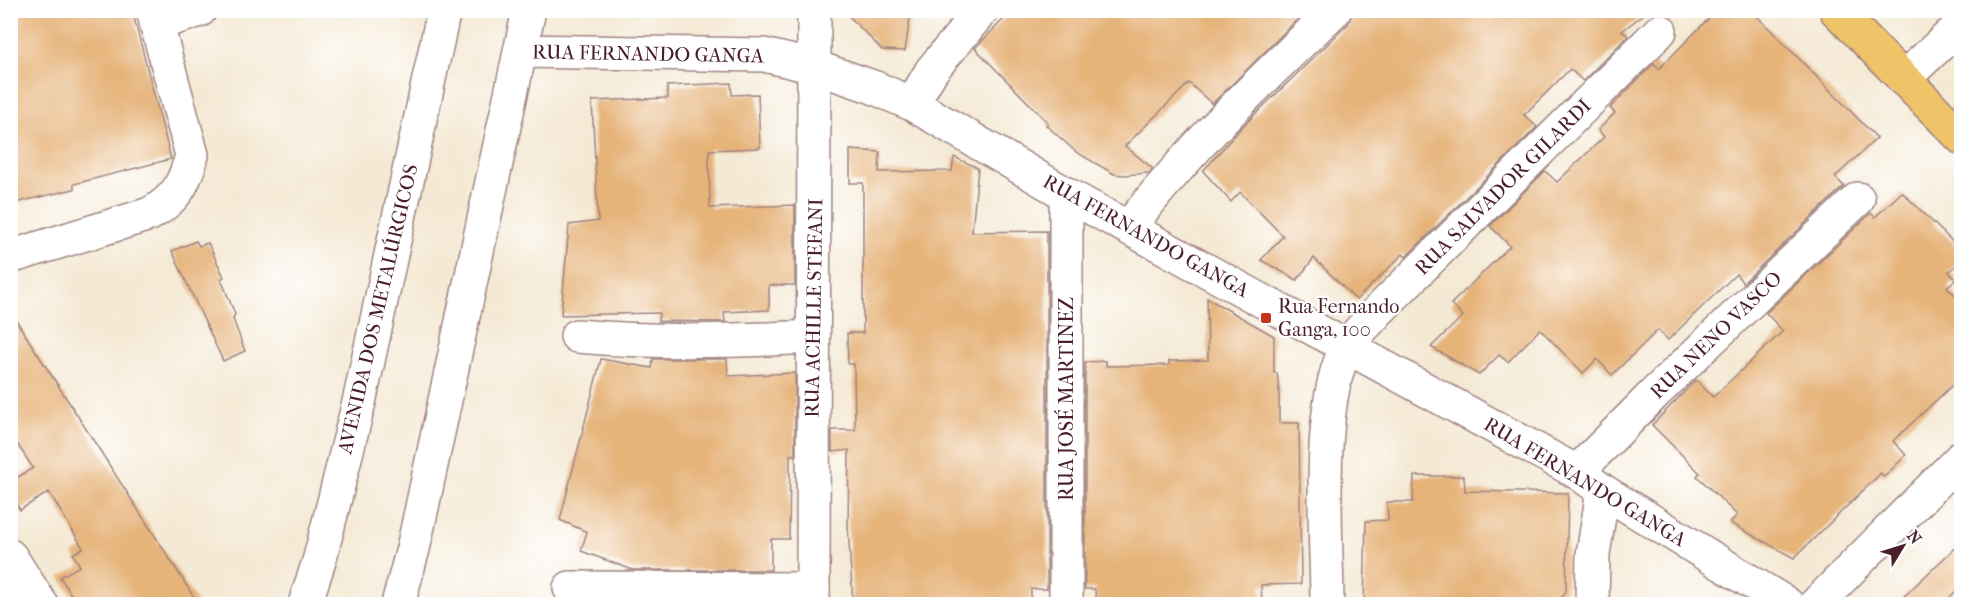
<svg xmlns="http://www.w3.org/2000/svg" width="1972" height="615" viewBox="0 0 1972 615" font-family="'IM FELL French Canon',serif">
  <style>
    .building { fill: #e6b379 }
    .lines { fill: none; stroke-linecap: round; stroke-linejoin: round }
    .minor-casing { stroke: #9f8480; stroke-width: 36 }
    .major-casing { stroke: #9f8480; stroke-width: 36 }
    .minor { stroke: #fff; stroke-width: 33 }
    .major { stroke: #efc469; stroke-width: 33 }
    .poi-dot { fill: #c8321e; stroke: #fff; stroke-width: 2 }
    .labels { text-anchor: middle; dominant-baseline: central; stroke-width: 4.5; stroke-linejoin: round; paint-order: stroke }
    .street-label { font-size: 20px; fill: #4a1f2b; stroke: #fff }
    .poi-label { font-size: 20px; fill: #4a1f2b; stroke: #fff; text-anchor: start }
  </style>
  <rect width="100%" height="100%" fill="#fff"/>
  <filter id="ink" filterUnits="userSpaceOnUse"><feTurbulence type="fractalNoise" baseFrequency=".0167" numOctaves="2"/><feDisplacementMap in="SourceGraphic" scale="12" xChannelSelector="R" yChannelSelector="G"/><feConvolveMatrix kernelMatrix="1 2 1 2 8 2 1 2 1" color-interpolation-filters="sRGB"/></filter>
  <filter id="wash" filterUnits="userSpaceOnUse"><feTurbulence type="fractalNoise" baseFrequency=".008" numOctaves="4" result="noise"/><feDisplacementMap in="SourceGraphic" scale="24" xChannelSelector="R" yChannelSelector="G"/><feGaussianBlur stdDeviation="1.35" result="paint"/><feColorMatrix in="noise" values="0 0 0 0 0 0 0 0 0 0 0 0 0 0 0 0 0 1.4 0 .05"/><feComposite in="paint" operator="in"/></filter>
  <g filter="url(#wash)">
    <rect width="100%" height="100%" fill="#f4e9d4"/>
    <g id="blocks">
      <g class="building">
        <polygon points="10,10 132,10 171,159 74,184 74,189 10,204"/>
        <polygon points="843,10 911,10 905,51 882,50"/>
        <polygon points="1013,10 1307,10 1212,104 1189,83 1125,146 1153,169 1149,173 1123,175 1114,174 1076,152 1046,125 1048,123 975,48"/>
        <polygon points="1353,10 1649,10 1622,31 1628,36 1583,81 1570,69 1524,115 1537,127 1406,257 1403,254 1356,300 1314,258 1297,280 1261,260 1283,236 1240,192 1231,202 1203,171 1241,128 1348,24"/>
        <polygon points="1717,10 1751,10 1877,138 1835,177 1844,186 1743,283 1736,274 1668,340 1658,330 1612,375 1597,359 1583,373 1540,329 1508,362 1499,355 1479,375 1431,347 1463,316 1451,304 1510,246 1490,226 1545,171 1557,182 1604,137 1598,130 1615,113 1610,108 1654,63 1659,69"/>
        <polygon points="731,83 732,95 758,94 760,148 709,150 710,208 795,205 795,285 769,285 769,310 724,312 725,322 658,321 659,313 561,315 569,225 598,221 592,101 668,98 667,86"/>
        <polygon points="850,150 880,152 879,172 952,171 954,157 978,168 972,232 1047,231 1047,589 1031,589 1031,604 853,604 848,527 849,450 832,452 832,430 855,430 854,364 848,364 847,333 863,333 863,183 850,183"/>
        <polygon points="1902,192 1962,251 1962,260 1949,272 1956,279 1947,287 1962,302 1962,376 1893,441 1906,455 1884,477 1881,473 1794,558 1730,523 1737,515 1697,476 1700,473 1652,425 1696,380 1713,397 1783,331 1766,313 1871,213 1875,217"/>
        <polygon points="196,241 199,246 208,243 224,277 221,279 235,314 233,319 245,351 223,361 172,251"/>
        <polygon points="1207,298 1274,336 1274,373 1277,373 1279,390 1279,423 1299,423 1301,584 1261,585 1262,602 1243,602 1243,604 1096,604 1095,589 1085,589 1085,362 1106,361 1106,366 1169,365 1169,361 1208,360"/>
        <polygon points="10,311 175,567 198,604 77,604 60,577 80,566 73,554 83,548 49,492 20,510 10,495 10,482 33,468 10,433"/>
        <polygon points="601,359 652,368 653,359 727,359 728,376 795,373 795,455 790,455 789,539 771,539 771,570 633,570 581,551 587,532 560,520"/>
        <polygon points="1414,476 1464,476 1465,491 1568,493 1566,591 1558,604 1364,604 1366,521 1388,520 1387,502 1413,502"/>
        <polygon points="1962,541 1962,586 1942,604 1896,604"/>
      </g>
    </g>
  </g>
  <g filter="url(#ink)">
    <use href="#blocks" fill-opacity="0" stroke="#9f8480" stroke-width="1.5"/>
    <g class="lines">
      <g class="minor-casing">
        <g id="minor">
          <polyline points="156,24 200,10"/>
          <polyline points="520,51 764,55 815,67 873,87 912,104 1066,194 1577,472 1603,491 1787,604"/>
          <polyline points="1903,79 1962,24"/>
          <polyline points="912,104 932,70 982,10"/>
          <polyline points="1066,194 1066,604"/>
          <path d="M1129,227c61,-79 133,-148 206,-217"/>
          <path d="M10,257l140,-43c26,-15 34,-29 42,-59l-39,-145"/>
          <path d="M577,336c79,7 157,5 235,1"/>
          <polyline points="1577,472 1654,394 1858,199"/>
          <polyline points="10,556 41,604"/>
          <polyline points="570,588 813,589"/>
          <polyline points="305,604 320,558 360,398 444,10"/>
          <polyline points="398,604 413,549 529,10"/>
          <polyline points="813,604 814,10"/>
          <path d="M1327,604c0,-65 -12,-205 21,-258 8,-13 21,-24 30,-35l282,-280"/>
          <polyline points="1592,604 1593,554 1603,491"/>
          <polyline points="1816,604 1962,457"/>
        </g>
      </g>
      <g class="major-casing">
        <polyline id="major" points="1836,10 1962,138"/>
      </g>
      <use href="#minor" class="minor"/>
      <use href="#major" class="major"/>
    </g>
  </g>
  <rect class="poi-dot" x="1260" y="312" width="12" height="12" rx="3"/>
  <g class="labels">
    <g class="street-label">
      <text transform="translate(648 54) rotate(1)">RUA FERNANDO GANGA</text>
      <text transform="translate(1503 187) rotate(-45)">RUA SALVADOR GILARDI</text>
      <text transform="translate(1146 236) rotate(29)">RUA FERNANDO GANGA</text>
      <text transform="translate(814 308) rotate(-89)">RUA ACHILLE STEFANI</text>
      <text transform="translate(378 309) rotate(-77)">AVENIDA DOS METALÚRGICOS</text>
      <text transform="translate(1716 335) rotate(-44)">RUA NENO VASCO</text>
      <text transform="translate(1066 399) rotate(-90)">RUA JOSÉ MARTINEZ</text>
      <text transform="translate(1585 482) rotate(31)">RUA FERNANDO GANGA</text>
    </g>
    <g class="poi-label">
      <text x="1278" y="306">Rua Fernando<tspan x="1278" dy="23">Ganga, 100</tspan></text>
    </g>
  </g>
  <rect width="1972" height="615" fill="none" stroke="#fff" stroke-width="36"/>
  <g transform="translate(1903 546) rotate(52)" stroke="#ffffff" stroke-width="4.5" paint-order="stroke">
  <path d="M0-4.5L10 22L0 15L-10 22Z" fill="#4a1f2b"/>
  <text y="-9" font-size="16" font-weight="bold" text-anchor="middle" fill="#4a1f2b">N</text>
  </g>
</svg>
